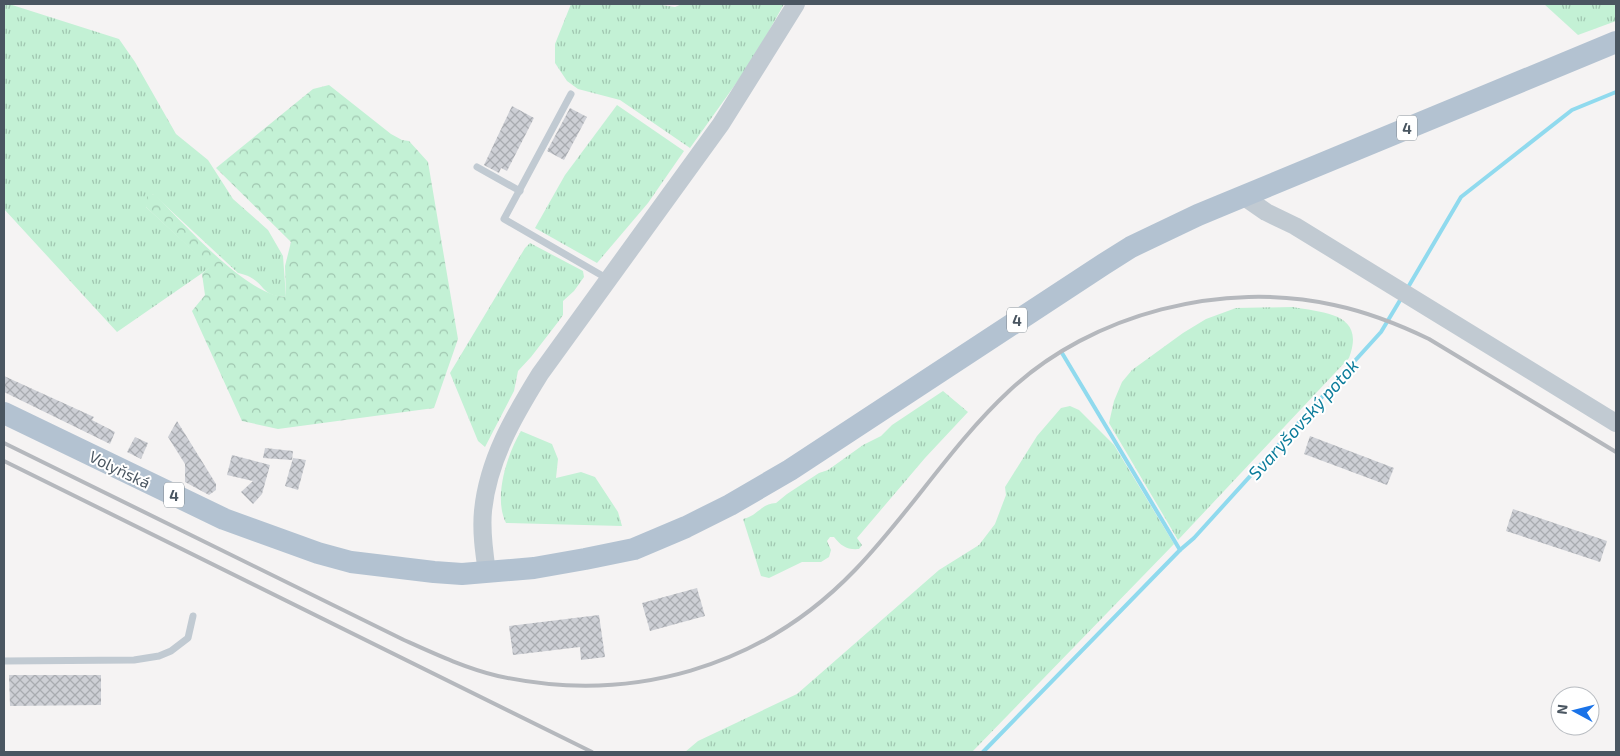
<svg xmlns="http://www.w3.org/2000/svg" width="1620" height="756" viewBox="0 0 1620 756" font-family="'Exo 2',sans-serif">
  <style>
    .grass { fill: url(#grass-tufts) }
    .forest { fill: url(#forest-crowns) }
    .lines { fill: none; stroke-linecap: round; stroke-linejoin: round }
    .stream { stroke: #90daee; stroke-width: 4 }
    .building { fill: url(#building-cross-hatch) }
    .service { stroke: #c1cad2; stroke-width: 7 }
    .tertiary { stroke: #c1cad2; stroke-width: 18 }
    .primary { stroke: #b3c2d1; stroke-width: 22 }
    .rail { stroke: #b5b8bd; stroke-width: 4 }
    .labels { text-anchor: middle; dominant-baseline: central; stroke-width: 4; stroke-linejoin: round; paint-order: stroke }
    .shield { fill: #fff; stroke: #808990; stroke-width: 1 }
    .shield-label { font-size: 15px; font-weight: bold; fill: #4a5661 }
    .street-label { font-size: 16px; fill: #4a5661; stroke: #fff }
    .water-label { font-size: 18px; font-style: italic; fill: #0c7c9b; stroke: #fff }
  </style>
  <defs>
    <pattern id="grass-tufts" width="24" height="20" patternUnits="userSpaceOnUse" patternTransform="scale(1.25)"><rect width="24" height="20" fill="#c3f1d5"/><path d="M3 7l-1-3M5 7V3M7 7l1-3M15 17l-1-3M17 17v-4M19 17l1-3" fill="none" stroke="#a0c6b0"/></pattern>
    <pattern id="forest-crowns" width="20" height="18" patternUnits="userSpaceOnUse" patternTransform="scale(1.25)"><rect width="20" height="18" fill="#c3f1d5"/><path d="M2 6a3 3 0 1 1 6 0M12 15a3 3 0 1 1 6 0" fill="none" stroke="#a0c6b0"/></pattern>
    <pattern id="building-cross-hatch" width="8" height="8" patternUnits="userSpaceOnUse" patternTransform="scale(1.25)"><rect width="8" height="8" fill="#cdcfd5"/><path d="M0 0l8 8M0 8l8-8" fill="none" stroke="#a8abb0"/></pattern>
  </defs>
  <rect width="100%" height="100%" fill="#f5f3f3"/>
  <g class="grass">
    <path d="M4,4h5l110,35 16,23 41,72 32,26 25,39 35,31 15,26 3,41c-24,-1 -20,-11 -36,-20 -3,-2 -8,-3 -12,-4l-85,-79 -7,13 65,60 -94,65 -113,-123z"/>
    <polygon points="571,4 655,4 675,7 682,4 784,4 752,61 690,148 620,100 578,89 567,81 555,63 555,44"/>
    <polygon points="1544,4 1616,4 1616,21 1578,35"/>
    <polygon points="617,105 684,151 648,203 597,263 535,228 565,175"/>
    <polygon points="530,243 583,271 584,277 574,291 563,301 563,315 558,322 531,357 518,371 514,391 485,447 478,441 450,373 525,248"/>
    <path d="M1293,307c32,6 73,6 56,51l-171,182 -69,-117 5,-22 8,-19 10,-12 51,-37 23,-14 30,-11z"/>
    <path d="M943,391l25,21 -43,46 -68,80 5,7 -3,4c-12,1 -18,-3 -25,-12h-4l-3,4 4,9 -2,7 -8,5h-19l-33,16 -8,-2 -18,-57c13,-2 19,-16 33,-16l11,-9 32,-21 9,-3 35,-25 18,-9 11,-11z"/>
    <polygon points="1070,406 1079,410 1114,445 1174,544 972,752 685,752 698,741 797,694 939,570 979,545 995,524 1006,495 1005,487 1037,436 1061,408"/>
    <path d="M521,431l31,13 6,15 -2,19 25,-6 14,5 23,35 4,14 -116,-3c-13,-26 1,-68 15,-92z"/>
  </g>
  <path class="forest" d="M329,85l62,49 11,6 7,1 19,21 30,177 -24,69 -156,21 -36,-8 -50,-110 13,-16 -3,-21 8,-7 -64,-60 1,-11 7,-2c29,28 92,102 132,103l-1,-31 6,-24 -75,-74 97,-79z"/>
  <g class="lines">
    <g class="stream">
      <polyline points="1407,289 1461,197 1572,110 1616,92"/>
      <polyline points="1062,353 1180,550"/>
      <polyline points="983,752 1180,550 1194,538 1381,332 1402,297"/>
    </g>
  </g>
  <g class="building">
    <polygon points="512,106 534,118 507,171 501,168 499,173 484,165"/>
    <polygon points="570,108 587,117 564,160 547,151"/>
    <polygon points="4,376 94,417 92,420 115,432 110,444 4,392"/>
    <polygon points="177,421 216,484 216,490 209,495 185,482 185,464 168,437"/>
    <polygon points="1310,436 1394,468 1387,485 1304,454"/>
    <polygon points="135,437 148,443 141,459 127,452"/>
    <polygon points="265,448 293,451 292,460 263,458"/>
    <polygon points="232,455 270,465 262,494 253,504 241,492 253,481 227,475"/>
    <polygon points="293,458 306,460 298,490 285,486"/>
    <polygon points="1513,509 1607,541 1600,562 1506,531"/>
    <polygon points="697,588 705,616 650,631 642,603"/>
    <polygon points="599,615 605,657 581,660 580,647 513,655 509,626"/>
    <polygon points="9,675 101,675 101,705 10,706"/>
  </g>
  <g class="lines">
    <g class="service">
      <polyline points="571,94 504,219 608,279"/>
      <polyline points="477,167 520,191"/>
      <polyline points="4,661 134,660 159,656 171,651 188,638 193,616"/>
    </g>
    <g class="tertiary">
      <polyline points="1243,196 1266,212 1295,226 1616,423"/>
      <path d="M487,572c-3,-20 -6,-41 -4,-61 5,-51 31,-95 57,-137l181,-250 75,-120"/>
    </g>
    <polyline class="primary" points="4,413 224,519 318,553 351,562 434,572 462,574 534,568 585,559 634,549 686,527 730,505 790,470 1104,264 1131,247 1198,215 1616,42"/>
    <g class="rail">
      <path d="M4,443l400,197c31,14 61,28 94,36 132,29 263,-8 357,-106 55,-57 96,-125 154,-179 83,-78 215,-111 325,-86 33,7 64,19 95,34l187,113"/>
      <polyline points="4,461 592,752"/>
    </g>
  </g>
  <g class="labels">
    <g class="shield">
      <rect x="1397" y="115.5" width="20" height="25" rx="4"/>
      <rect x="1007" y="307.5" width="20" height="25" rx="4"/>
      <rect x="164" y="482.5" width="20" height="25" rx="4"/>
    </g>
    <g class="shield-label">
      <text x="1407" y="128">4</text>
      <text x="1017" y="320">4</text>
      <text x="174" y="495">4</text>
    </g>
    <g class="street-label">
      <text transform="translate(120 469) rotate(26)">Volyňská</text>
    </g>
    <g class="water-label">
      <text transform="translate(1303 419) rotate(-48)">Svaryšovský potok</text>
    </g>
  </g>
  <rect width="1620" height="756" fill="none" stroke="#4a5661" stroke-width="10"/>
  <g transform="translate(1575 711) rotate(277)"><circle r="24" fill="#ffffff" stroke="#b7bbc0"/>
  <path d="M0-4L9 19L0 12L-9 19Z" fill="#1a73e8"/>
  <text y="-8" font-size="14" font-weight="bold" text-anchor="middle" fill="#4a5661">N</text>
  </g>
</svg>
